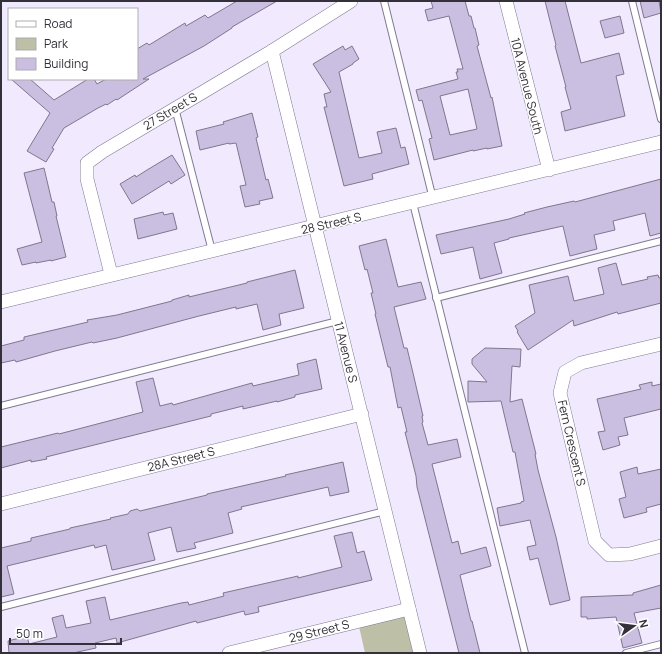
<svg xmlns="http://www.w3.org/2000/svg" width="662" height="654" viewBox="0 0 662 654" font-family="Manrope,sans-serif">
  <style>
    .green { fill: #bdbfa6 }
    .building { fill: #cabfe1; stroke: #7e778d; fill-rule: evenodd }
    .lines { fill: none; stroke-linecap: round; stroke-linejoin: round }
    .lane-casing { stroke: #817a90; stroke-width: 8 }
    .street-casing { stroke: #817a90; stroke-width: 14 }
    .lane { stroke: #fff; stroke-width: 6 }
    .street { stroke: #fff; stroke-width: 13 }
    .labels { text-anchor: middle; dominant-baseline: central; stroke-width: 3; stroke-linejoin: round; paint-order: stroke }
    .street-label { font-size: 12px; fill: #333039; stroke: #fff }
  </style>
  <rect width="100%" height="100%" fill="#f1eaff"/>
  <polygon class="green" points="409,609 420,653 365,653 358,622"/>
  <g class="building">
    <polygon points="237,1 277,1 232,27 232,28 204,46 143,79 149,79 117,100 116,99 107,105 106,104 98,108 64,128 52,148 54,149 46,162 27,151 50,113 11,79 30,79 54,100 88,79 94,79 97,84 106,79 137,79 137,49 147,43 149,45 185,23 186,26 205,15 208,18"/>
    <path d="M431,1h34l4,15h2l3,12h1l4,17 -2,1 14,52 1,-1 10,49 -15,3v-1l-14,3v-1l-39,10 -5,-21 3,-1 -10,-38 -3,1 -3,-11 42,-11 -2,-7h2l-1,-3h6l-14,-53 -21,5 -3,-11 8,-2zM468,89l9,40 -27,6 -10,-39z"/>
    <polygon points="545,1 565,1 581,63 619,53 624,74 616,76 625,116 565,131 561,112 571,109 565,87 566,87 555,46 556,45"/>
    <polygon points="640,1 659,1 661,13 644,18"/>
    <polygon points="620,16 624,33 605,38 600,21"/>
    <polygon points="343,46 345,50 352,46 359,59 353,63 353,64 339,72 359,158 382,153 377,132 396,128 401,148 405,147 409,164 372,174 373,179 344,186 324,107 327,107 324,94 331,92 313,64"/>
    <polygon points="252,113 258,137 256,138 266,180 268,179 273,198 259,201 260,204 245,207 240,186 246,185 236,143 229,144 229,143 200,150 196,131 224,124 223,122"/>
    <polygon points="172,155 185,175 171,184 169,181 132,204 120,184 135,175 136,177 147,170"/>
    <polygon points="44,168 52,202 54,202 57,216 56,216 66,257 51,261 51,260 36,263 36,262 22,265 17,249 42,242 24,173"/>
    <polygon points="661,179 661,233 650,236 645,213 613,221 615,230 594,235 597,249 570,256 563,226 509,238 509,239 494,243 502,273 480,279 473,247 441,254 436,235 509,219 525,214 524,213 547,207 574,201 575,202"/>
    <polygon points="163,212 164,215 173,213 177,229 138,239 134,219"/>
    <polygon points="386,239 398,287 421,282 426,299 394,307 404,348 407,348 413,373 423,416 422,416 423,422 422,423 428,445 457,439 461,457 432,464 452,543 458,541 461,554 486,547 491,566 460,575 471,621 472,621 480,653 459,653 417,487 416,476 405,432 407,432 401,407 398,408 390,367 388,367 375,314 376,314 371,293 373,293 367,269 365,270 359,246"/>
    <polygon points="616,263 622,285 648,279 647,277 658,275 659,278 661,277 661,303 618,314 617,312 574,326 573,320 528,350 517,332 518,331 515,326 535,313 529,285 568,276 574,301 604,294 598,268"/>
    <polygon points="295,270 304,308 279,314 281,325 263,330 257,304 236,309 236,307 199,316 117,338 93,343 92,342 55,351 16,362 15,360 1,363 1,346 24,340 24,337 88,322 87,320 117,315 172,301 172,300 189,295 189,297 247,283 247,282"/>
    <polygon points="485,348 521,349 520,367 512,366 510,402 522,399 536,454 535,454 538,470 556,537 570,600 550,605 538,558 530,560 527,547 536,545 530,520 500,526 497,508 521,503 521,502 524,501 515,452 513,452 501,401 468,402 468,381 487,382 472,364 472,359"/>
    <polygon points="316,359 322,389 295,395 295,397 277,402 277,401 243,409 243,406 211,414 211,416 46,457 47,459 31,462 31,460 1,468 1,447 58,433 59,434 143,412 136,382 153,378 160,406 172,403 173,405 252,383 253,386 299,375 297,364"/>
    <polygon points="652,382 652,386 661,384 661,409 624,418 628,435 618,437 620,445 603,450 598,432 605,431 597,399 641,389 639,385"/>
    <polygon points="343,462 349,492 330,496 328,487 241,507 242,509 228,513 233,533 194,543 196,548 177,552 171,527 148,533 155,560 117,569 112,570 106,545 95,548 94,545 7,566 14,594 1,597 1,548 31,541 31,538 70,529 70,528 111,519 110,518 128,514 130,511 137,509 140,511 207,495 207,494 286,476 285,475"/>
    <polygon points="637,467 638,474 661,469 661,504 646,508 647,512 624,518 619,499 626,497 620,472"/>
    <polygon points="352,532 357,553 364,551 372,580 258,607 259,612 245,615 244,611 197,623 196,621 117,643 116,638 95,643 96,648 73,653 9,653 8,641 27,636 29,644 57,637 52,618 63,615 66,628 91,623 86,601 105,597 110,620 181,603 188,602 189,605 224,596 223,593 298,576 298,578 342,567 334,536"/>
    <polygon points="661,585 661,608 634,613 642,643 623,648 616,617 587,619 587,617 581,617 581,597 633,595 633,593"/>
  </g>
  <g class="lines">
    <g class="lane-casing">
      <g id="lane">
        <polyline points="384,1 433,199"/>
        <polyline points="632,1 661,119"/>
        <polyline points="175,108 212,251"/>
        <polyline points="413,203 525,653"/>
        <polyline points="436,298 661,241"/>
        <polyline points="1,406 338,321"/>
        <polyline points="1,607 385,511"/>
        <polyline points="626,653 661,644"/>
      </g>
    </g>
    <g class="street-casing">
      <g id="street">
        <polyline points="506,1 549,170"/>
        <polyline points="272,51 420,653"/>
        <polyline points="111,274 87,179 87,163 102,152 272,51 351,1"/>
        <path d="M1,302c220,-55 440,-105 660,-160"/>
        <polyline points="661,344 581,363 565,372 560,393 595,541 609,555 630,554 661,546"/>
        <polyline points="1,504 362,414"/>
        <polyline points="229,653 409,609"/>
      </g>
    </g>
    <use href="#lane" class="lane"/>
    <use href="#street" class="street"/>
  </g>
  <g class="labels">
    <g class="street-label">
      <text transform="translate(527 86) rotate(76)">10A Avenue South</text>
      <text transform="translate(170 111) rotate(-31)">27 Street S</text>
      <text transform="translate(331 223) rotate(-13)">28 Street S</text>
      <text transform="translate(346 352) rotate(76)">11 Avenue S</text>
      <text transform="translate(572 443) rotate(77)">Fern Crescent S</text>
      <text transform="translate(181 459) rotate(-14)">28A Street S</text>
      <text transform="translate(319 631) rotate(-14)">29 Street S</text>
    </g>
  </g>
  <rect width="662" height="654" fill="none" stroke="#333039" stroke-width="4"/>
  <rect x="8" y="8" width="130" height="72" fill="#ffffff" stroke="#adacb0"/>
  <rect x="16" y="21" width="20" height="6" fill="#ffffff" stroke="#adacb0"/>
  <text x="44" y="28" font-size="12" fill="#333039">Road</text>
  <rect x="16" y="38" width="20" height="12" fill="#bdbfa6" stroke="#adacb0"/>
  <text x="44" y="48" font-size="12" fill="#333039">Park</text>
  <rect x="16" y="58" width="20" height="12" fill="#cabfe1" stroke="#adacb0"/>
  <text x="44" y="68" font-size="12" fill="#333039">Building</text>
  <g transform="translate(634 626) rotate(76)" stroke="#ffffff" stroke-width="3" paint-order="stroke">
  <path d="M0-3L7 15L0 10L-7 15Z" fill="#333039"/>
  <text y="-6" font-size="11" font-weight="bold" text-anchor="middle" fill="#333039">N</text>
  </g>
  <path d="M10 638v6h111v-6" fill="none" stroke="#333039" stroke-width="2"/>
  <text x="16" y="638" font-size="12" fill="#333039" stroke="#ffffff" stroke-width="3" paint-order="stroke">50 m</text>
</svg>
